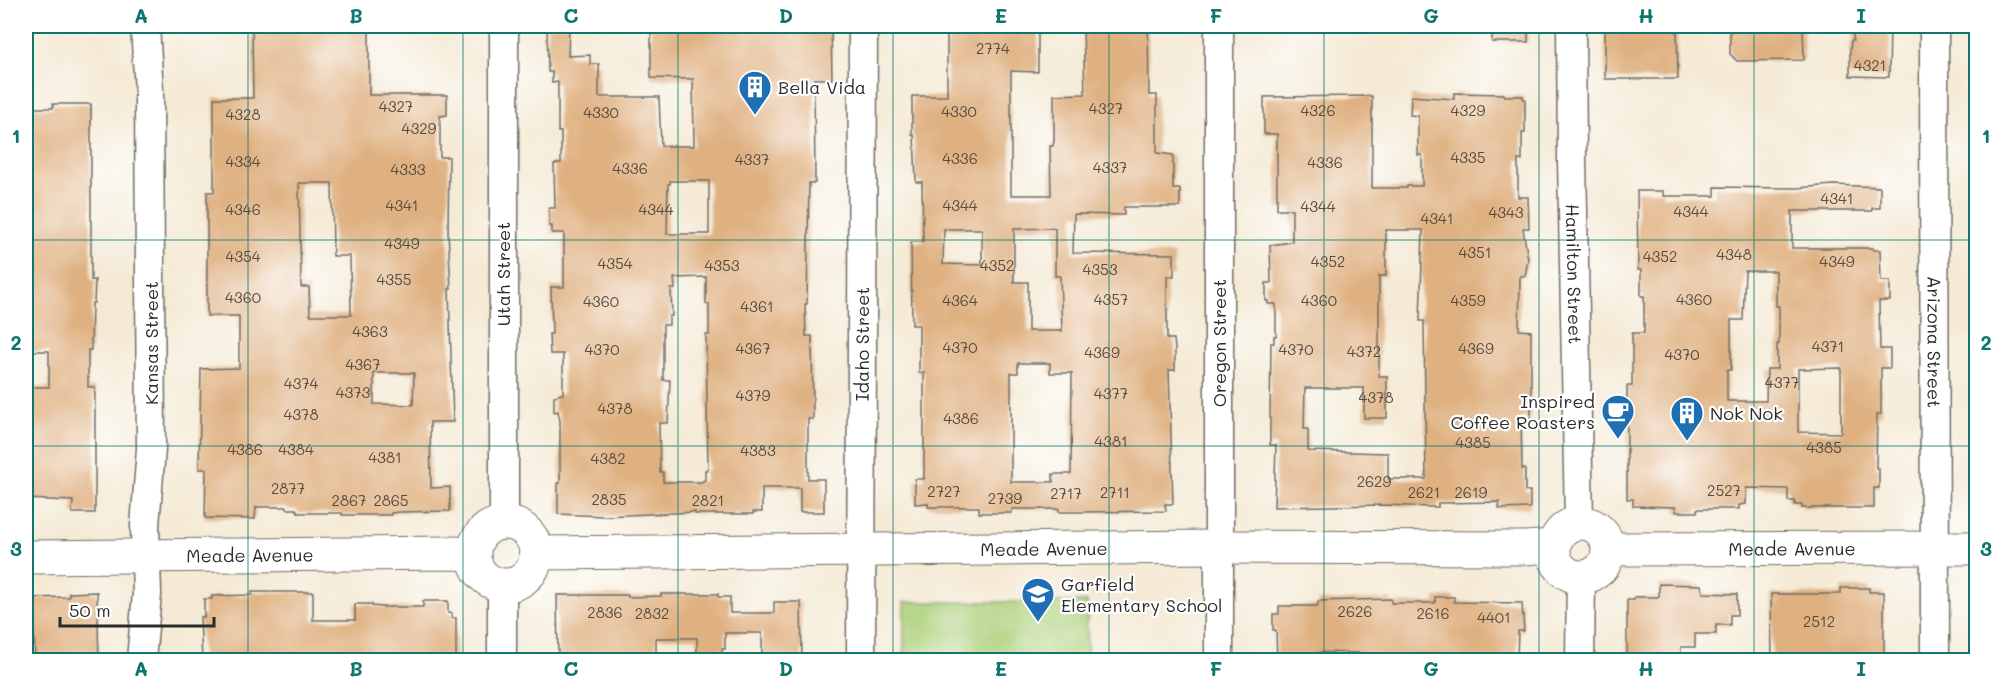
<svg xmlns="http://www.w3.org/2000/svg" width="2002" height="686" viewBox="0 0 2002 686" font-family="Mali,sans-serif">
  <style>
    .green { fill: #accf78; stroke: #6c7d52; stroke-width: 1.5 }
    .building { fill: #dfb181; fill-rule: evenodd }
    .lines { fill: none; stroke-linecap: round; stroke-linejoin: round }
    .minor-casing { stroke: #716e66; stroke-width: 31 }
    .major-casing { stroke: #716e66; stroke-width: 35 }
    .minor { stroke: #fff; stroke-width: 28 }
    .major { stroke: #fff; stroke-width: 33 }
    .grid { fill: none; stroke: #0f766e; stroke-width: 1.5; stroke-opacity: 0.55 }
    .labels { text-anchor: middle; dominant-baseline: central; stroke-width: 4.5; stroke-linejoin: round; paint-order: stroke }
    .number-label { font-size: 15px; fill: #584c40 }
    .poi-label { font-size: 18px; fill: #2b2b2b; stroke: #fff; text-anchor: start }
    .street-label { font-size: 18px; fill: #2b2b2b; stroke: #fff }
    .neatline { fill: none; stroke: #0f766e; stroke-width: 2 }
    .grid-label { font-size: 20px; text-anchor: middle; font-weight: bold; fill: #0f766e }
  </style>
  <rect width="100%" height="100%" fill="#fff"/>
  <filter id="ink" filterUnits="userSpaceOnUse"><feTurbulence type="fractalNoise" baseFrequency=".0167" numOctaves="2"/><feDisplacementMap in="SourceGraphic" scale="12" xChannelSelector="R" yChannelSelector="G"/><feConvolveMatrix kernelMatrix="1 2 1 2 8 2 1 2 1" color-interpolation-filters="sRGB"/></filter>
  <filter id="wash" filterUnits="userSpaceOnUse"><feTurbulence type="fractalNoise" baseFrequency=".008" numOctaves="4" result="noise"/><feDisplacementMap in="SourceGraphic" scale="24" xChannelSelector="R" yChannelSelector="G"/><feGaussianBlur stdDeviation="1.35" result="paint"/><feColorMatrix in="noise" values="0 0 0 0 0 0 0 0 0 0 0 0 0 0 0 0 0 1.4 0 .05"/><feComposite in="paint" operator="in"/></filter>
  <g filter="url(#wash)">
    <rect width="100%" height="100%" fill="#f4ead5"/>
    <rect class="green" x="904" y="602" width="183" height="58"/>
    <g id="blocks">
      <g class="building">
        <path d="M252,26h117v69h78v20l-7,1v41h9l-1,75 3,57h-2l4,133h-23l1,66 19,-1v24l-50,1 -9,1v2h-49v-2h-43l-3,-4h-9v-2h-31l-1,12 -50,-1 1,-49h-7l2,-100 38,-1v-52h-32v-124h7v-94h39zM299,183h33l1,73h17l1,59h-41l-1,-28h-8zM374,373h40l-1,32 -39,-1z"/>
        <path d="M547,26h22l-1,30 22,-1v9h9v33h60l2,49h33l-1,-67 -42,-1v-52h180l1,53h-18l1,104h-6l-2,121h-2l1,32h6l1,83h-5v60h16v33h-24v-24h-38v24h-9v2h-58v-2l-91,4 -46,-2v-31h2v-62l-2,-10 -4,1v-16l9,-2v-40h-13l-1,-20h3l-1,-47h13v-54h-12v-7h-3v-18h6l-1,-44 7,-1v-31h-3v-50l-6,1v-11h-4zM670,181h39v53h-42l1,-50h2zM706,277v27h3v31h-3l2,135h-3v10l-4,2h-38v-10h-3l-1,-49h9l2,-43h-7v-55h6v-9h3l-1,-27h4l-1,-11z"/>
        <path d="M947,26h91v46l-27,-1v124h40l-1,-49h3l1,-5v-46l31,-1 -2,-68h65l1,69h8v58l16,2v34h7v18h-56v8l-50,-1 -1,39 101,1v22h-7v63h7l1,10v21h-6l4,134h-8l1,7 -87,1h-20v-3h-47v4h-33v-6h-51v-4l-13,1v-25h9v-106h-5v-48h-7l-1,-83h12l-1,-60h-6l-2,-47h-2v-39h35zM1055,228v48h5l2,55h-34v-49h-14v-53zM944,229h38v36l-39,-1zM1018,363h32v10h22l-1,101h-18v8h-42v-109h7z"/>
        <rect x="1492" y="26" width="36" height="16"/>
        <polygon points="1605,26 1677,26 1678,79 1605,79"/>
        <polygon points="1734,26 1803,26 1804,60 1737,61 1730,54 1730,27 1734,27"/>
        <polygon points="1853,26 1890,26 1889,77 1850,76 1850,50 1851,41 1853,41"/>
        <path d="M1454,93l50,1v2h19v3h2v34h-3v27h-4v37h10l1,31h-6l5,32 -3,16h-5l-1,54 12,1v85l-2,2h-8l1,51h3v22h5v17l-31,1v-7l-61,1v4h-8l-44,-2 -112,2 2,-62h-6v-28l1,-74h3v-7h2v-32h-8v-3h-2v-18h5l-1,-38 22,-3v-33h-15v-75h-13v-37l108,-1v92h35v-2h15v-31h-4v-39l-8,-1 1,-19 43,3zM1386,230h37l-3,91h4l2,158h-38v-26l-80,-2v-22h-4l1,-41h59v30h23v-42h-8v-100h7z"/>
        <polygon points="53,104 91,104 91,280 95,280 94,303 92,303 91,350 88,350 88,387 95,387 95,513 72,513 73,501 26,499 26,387 49,387 49,351 26,351 26,108 53,108"/>
        <path d="M1833,185l47,2v21h-8v3h-80v37h81v2h7l1,31h9v20h-11l1,48h10v19h-9v46h-4l-1,54h3v20h-5v20h-72v-3h-7v-4h-7v-12l-42,-1v16l-7,1v4h-42v3h-21v-5l-43,-1v-7h-6v-113h5v-53h12v-37h-3v-26h-3l-1,-79h26v5h52v-9l82,1zM1745,271h31v35h3v38h-2v25h-10l-1,32h-39v-31h4v-50h12zM1841,368v65l-43,-1v-63z"/>
        <polygon points="1659,584 1701,585 1703,593 1737,594 1737,615 1730,615 1730,625 1716,625 1716,634 1695,634 1695,647 1681,647 1681,660 1627,660 1627,600 1634,600 1634,597 1659,597"/>
        <polygon points="1841,588 1869,588 1869,592 1884,592 1884,654 1848,655 1848,660 1772,660 1771,594 1841,594"/>
        <polygon points="97,592 99,660 35,660 33,598 69,597 69,593"/>
        <polygon points="252,592 313,592 313,620 355,620 355,604 372,604 372,606 383,607 423,607 423,601 448,601 448,613 452,613 452,618 456,618 456,660 202,660 200,617 204,617 204,599 212,599 212,596 252,595"/>
        <polygon points="661,594 718,594 718,597 730,597 730,613 774,613 774,602 801,602 802,660 762,660 762,633 725,633 725,649 722,649 722,660 697,660 697,638 656,638 656,660 558,660 557,595 628,595 628,597 661,596"/>
        <polygon points="1435,597 1454,597 1454,602 1522,603 1524,631 1518,631 1517,660 1361,660 1361,653 1320,652 1320,656 1316,656 1316,660 1277,660 1276,630 1273,630 1273,614 1279,614 1279,606 1318,606 1318,601 1353,600 1391,599 1391,603 1435,603"/>
      </g>
    </g>
  </g>
  <g filter="url(#ink)">
    <use href="#blocks" fill-opacity="0" stroke="#716e66" stroke-width="1.5"/>
    <g class="lines">
      <g class="minor-casing">
        <g id="minor">
          <path id="s1" d="M1571,26l1,134 7,362"/>
          <path id="s2" d="M1934,26l1,634"/>
          <polyline points="504,523 504,26"/>
          <polyline points="502,585 502,660"/>
          <polyline points="141,660 147,594 145,526 151,449 149,92 145,26"/>
          <path id="s3" d="M861,660l2,-634"/>
          <polyline points="1219,660 1219,26"/>
          <polyline points="1580,660 1581,577"/>
        </g>
      </g>
      <g class="major-casing">
        <g id="major">
          <circle cx="1581" cy="550" r="27"/>
          <circle cx="505" cy="554" r="31"/>
          <path id="s4" d="M1609,549l367,-1"/>
          <path id="s5" d="M536,553l682,-6 307,1 28,-2"/>
          <path id="s6" d="M26,557l425,-4 22,1"/>
        </g>
      </g>
      <use href="#minor" class="minor"/>
      <use href="#major" class="major"/>
    </g>
  </g>
  <path class="grid" d="M248,26v634M463,26v634M678,26v634M893,26v634M1109,26v634M1324,26v634M1539,26v634M1754,26v634M26,240h1950M26,446h1950"/>
  <defs>
    <g id="building-pin" transform="scale(1.725)"><path d="M0 17L-7.5 6A9.5 9.5 0 1 1 7.5 6Z" fill="#1f6fb2" stroke="#fff"/><path d="M-4-6H4V6H1V3H-1V6H-4ZM-2.5-4.3h1.7v1.8h-1.7ZM.8-4.3h1.7v1.8H.8ZM-2.5-1h1.7V.8h-1.7ZM.8-1h1.7V.8H.8Z" fill="#fff"/></g>
    <g id="cafe-pin" transform="scale(1.725)"><path d="M0 17L-7.5 6A9.5 9.5 0 1 1 7.5 6Z" fill="#1f6fb2" stroke="#fff"/><path d="M-5.5-4.5H6V0H3Q3 3.5 0 3.5H-2.5Q-5.5 3.5-5.5 0ZM3-3.2v2h1.7v-2ZM-6 4.5H4V6H-6Z" fill="#fff"/></g>
    <g id="school-pin" transform="scale(1.725)"><path d="M0 17L-7.5 6A9.5 9.5 0 1 1 7.5 6Z" fill="#1f6fb2" stroke="#fff"/><path d="M0-5L7-2L0 1L-7-2ZM-4 1L0 2.5L4 1V4Q0 6-4 4Z" fill="#fff"/></g>
  </defs>
  <g fill-rule="evenodd">
    <use href="#building-pin" x="755" y="87"/>
    <use href="#cafe-pin" x="1618" y="411"/>
    <use href="#building-pin" x="1687" y="413"/>
    <use href="#school-pin" x="1038" y="594"/>
  </g>
  <g class="labels">
    <g class="number-label">
      <text x="993" y="48">2774</text>
      <text x="1870" y="65">4321</text>
      <text x="396" y="106">4327</text>
      <text x="1106" y="108">4327</text>
      <text x="1318" y="110">4326</text>
      <text x="1468" y="110">4329</text>
      <text x="959" y="111">4330</text>
      <text x="601" y="112">4330</text>
      <text x="243" y="114">4328</text>
      <text x="419" y="128">4329</text>
      <text x="1468" y="157">4335</text>
      <text x="960" y="158">4336</text>
      <text x="752" y="159">4337</text>
      <text x="243" y="161">4334</text>
      <text x="1325" y="162">4336</text>
      <text x="1110" y="167">4337</text>
      <text x="630" y="168">4336</text>
      <text x="408" y="169">4333</text>
      <text x="1837" y="198">4341</text>
      <text x="402" y="205">4341</text>
      <text x="960" y="205">4344</text>
      <text x="1318" y="206">4344</text>
      <text x="243" y="209">4346</text>
      <text x="656" y="209">4344</text>
      <text x="1691" y="211">4344</text>
      <text x="1506" y="212">4343</text>
      <text x="1437" y="218">4341</text>
      <text x="402" y="243">4349</text>
      <text x="1475" y="252">4351</text>
      <text x="1734" y="254">4348</text>
      <text x="243" y="256">4354</text>
      <text x="1660" y="256">4352</text>
      <text x="1328" y="261">4352</text>
      <text x="1837" y="261">4349</text>
      <text x="615" y="263">4354</text>
      <text x="722" y="265">4353</text>
      <text x="997" y="265">4352</text>
      <text x="1100" y="269">4353</text>
      <text x="394" y="279">4355</text>
      <text x="243" y="297">4360</text>
      <text x="1111" y="299">4357</text>
      <text x="1694" y="299">4360</text>
      <text x="960" y="300">4364</text>
      <text x="1319" y="300">4360</text>
      <text x="1468" y="300">4359</text>
      <text x="601" y="301">4360</text>
      <text x="757" y="306">4361</text>
      <text x="370" y="331">4363</text>
      <text x="1828" y="346">4371</text>
      <text x="960" y="347">4370</text>
      <text x="753" y="348">4367</text>
      <text x="1476" y="348">4369</text>
      <text x="602" y="349">4370</text>
      <text x="1296" y="349">4370</text>
      <text x="1364" y="351">4372</text>
      <text x="1102" y="352">4369</text>
      <text x="1682" y="354">4370</text>
      <text x="363" y="364">4367</text>
      <text x="1782" y="382">4377</text>
      <text x="301" y="383">4374</text>
      <text x="353" y="392">4373</text>
      <text x="1111" y="393">4377</text>
      <text x="753" y="395">4379</text>
      <text x="1376" y="397">4378</text>
      <text x="615" y="408">4378</text>
      <text x="301" y="414">4378</text>
      <text x="961" y="418">4386</text>
      <text x="1111" y="441">4381</text>
      <text x="1473" y="442">4385</text>
      <text x="1824" y="447">4385</text>
      <text x="245" y="449">4386</text>
      <text x="296" y="449">4384</text>
      <text x="758" y="450">4383</text>
      <text x="385" y="457">4381</text>
      <text x="608" y="458">4382</text>
      <text x="1374" y="481">2629</text>
      <text x="288" y="488">2877</text>
      <text x="1724" y="490">2527</text>
      <text x="944" y="491">2727</text>
      <text x="1115" y="492">2711</text>
      <text x="1424" y="492">2621</text>
      <text x="1471" y="492">2619</text>
      <text x="1066" y="493">2717</text>
      <text x="1005" y="498">2739</text>
      <text x="609" y="499">2835</text>
      <text x="349" y="500">2867</text>
      <text x="391" y="500">2865</text>
      <text x="708" y="500">2821</text>
      <text x="1355" y="611">2626</text>
      <text x="605" y="612">2836</text>
      <text x="652" y="613">2832</text>
      <text x="1433" y="613">2616</text>
      <text x="1494" y="617">4401</text>
      <text x="1819" y="621">2512</text>
    </g>
    <g class="poi-label">
      <text x="778" y="87">Bella Vida</text>
      <text x="1595" y="401" text-anchor="end">Inspired<tspan x="1595" dy="21">Coffee Roasters</tspan></text>
      <text x="1710" y="413">Nok Nok</text>
      <text x="1061" y="584">Garfield<tspan x="1061" dy="21">Elementary School</tspan></text>
    </g>
    <g class="street-label">
      <text transform="translate(503 274) rotate(-90)">Utah Street</text>
      <text stroke="none"><textPath href="#s1" startOffset="248">Hamilton Street</textPath></text>
      <text transform="translate(151 343) rotate(-90)">Kansas Street</text>
      <text stroke="none"><textPath href="#s3" startOffset="316">Idaho Street</textPath></text>
      <text transform="translate(1219 343) rotate(-90)">Oregon Street</text>
      <text stroke="none"><textPath href="#s2" startOffset="316">Arizona Street</textPath></text>
      <text stroke="none"><textPath href="#s5" startOffset="508">Meade Avenue</textPath></text>
      <text stroke="none"><textPath href="#s4" startOffset="183">Meade Avenue</textPath></text>
      <text stroke="none"><textPath href="#s6" startOffset="224">Meade Avenue</textPath></text>
    </g>
  </g>
  <rect width="2002" height="686" fill="none" stroke="#fff" stroke-width="66"/>
  <path d="M60 617v9h154v-9" fill="none" stroke="#2b2b2b" stroke-width="3"/>
  <text x="69" y="617" font-size="18" fill="#2b2b2b" stroke="#ffffff" stroke-width="4.5" paint-order="stroke">50 m</text>
  <rect x="33" y="33" width="1936" height="620" class="neatline"/>
  <g class="grid-label">
    <text x="141" y="23">A</text>
    <text x="356" y="23">B</text>
    <text x="571" y="23">C</text>
    <text x="786" y="23">D</text>
    <text x="1001" y="23">E</text>
    <text x="1216" y="23">F</text>
    <text x="1431" y="23">G</text>
    <text x="1646" y="23">H</text>
    <text x="1861" y="23">I</text>
    <text x="16" y="143">1</text>
    <text x="1986" y="143">1</text>
    <text x="16" y="350">2</text>
    <text x="1986" y="350">2</text>
    <text x="16" y="556">3</text>
    <text x="1986" y="556">3</text>
    <text x="141" y="676">A</text>
    <text x="356" y="676">B</text>
    <text x="571" y="676">C</text>
    <text x="786" y="676">D</text>
    <text x="1001" y="676">E</text>
    <text x="1216" y="676">F</text>
    <text x="1431" y="676">G</text>
    <text x="1646" y="676">H</text>
    <text x="1861" y="676">I</text>
  </g>
</svg>
